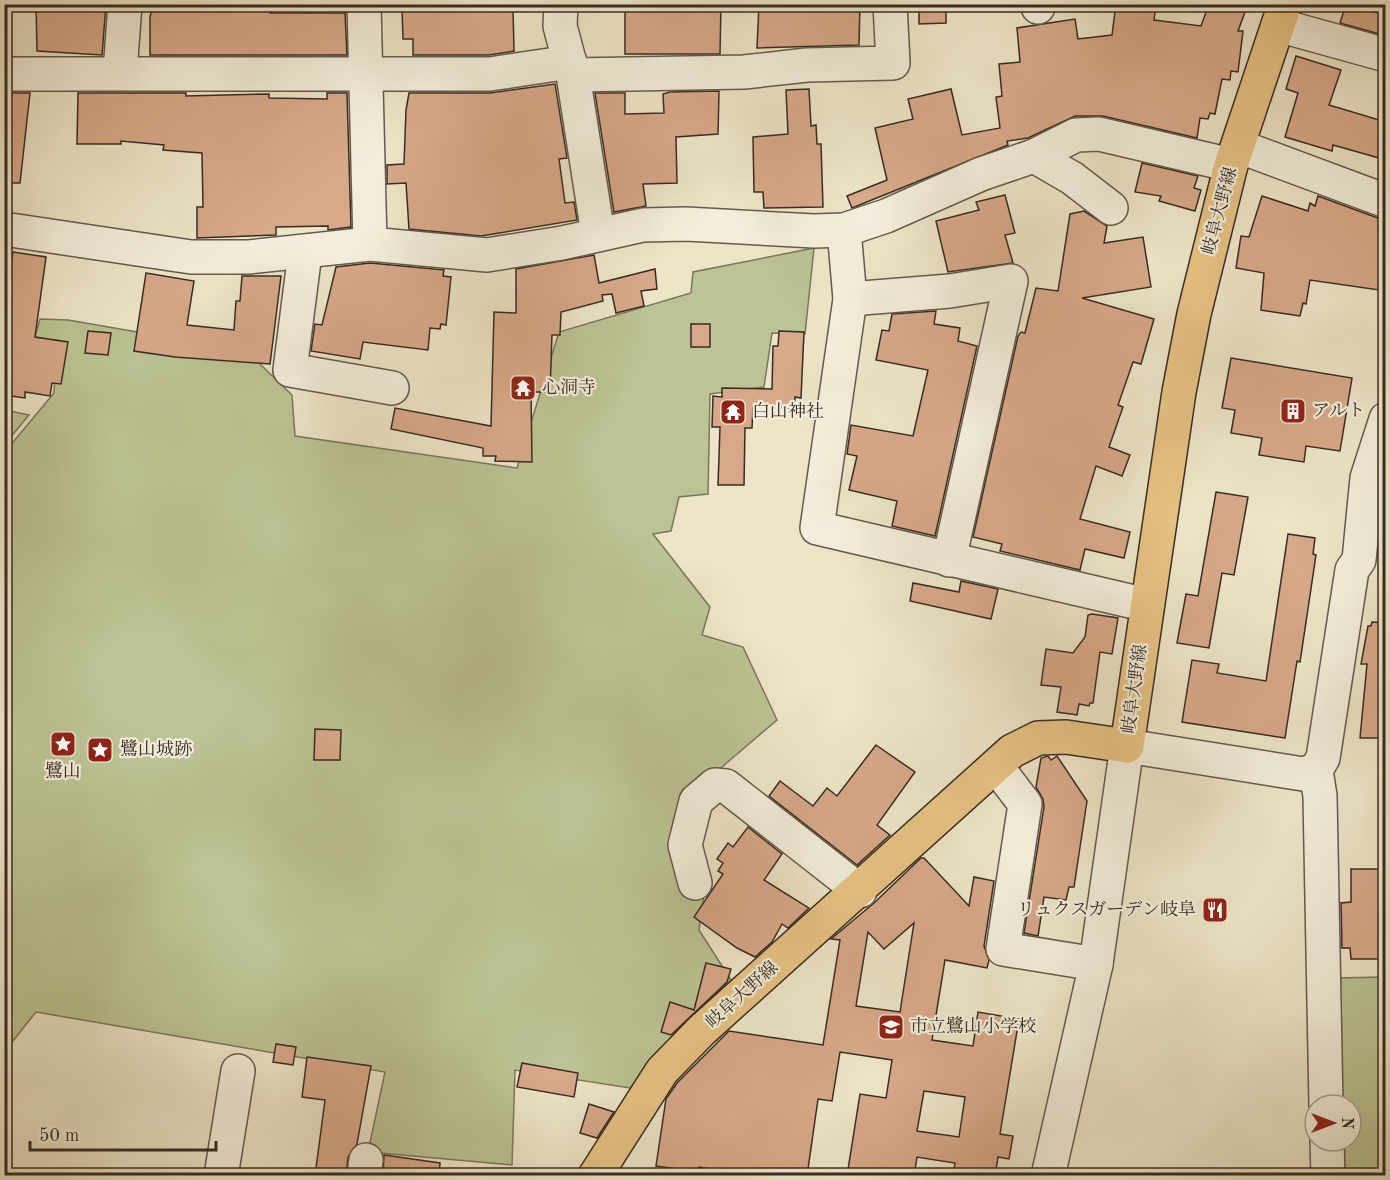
<svg xmlns="http://www.w3.org/2000/svg" width="1390" height="1180" viewBox="0 0 1390 1180" font-family="'Old Standard TT','Noto Serif JP',serif">
  <style>
    .green { fill: #bcc394; stroke: #7a775c; stroke-width: 1.5 }
    .building { fill: #d7a889; stroke: #382b23; stroke-width: 1.5; fill-rule: evenodd }
    .lines { fill: none; stroke-linecap: round; stroke-linejoin: round }
    .minor-casing { stroke: #655a4c; stroke-width: 36 }
    .major-casing { stroke: #382b23; stroke-width: 36 }
    .minor { stroke: #f3eedb; stroke-width: 33 }
    .major { stroke: #e6c284; stroke-width: 33 }
    .labels { text-anchor: middle; dominant-baseline: central; stroke-width: 4.5; stroke-linejoin: round; paint-order: stroke }
    .street-label { font-size: 18px; fill: #382b23; stroke: #f3eedb }
    .poi-label { font-size: 18px; fill: #382b23; stroke: #f3eedb; text-anchor: start }
  </style>
  <rect width="100%" height="100%" fill="#ede5c8"/>
  <filter id="stains"><feTurbulence type="fractalNoise" baseFrequency=".00333" numOctaves="4"/><feColorMatrix values="0 0 0 0 .2 0 0 0 0 .09 0 0 0 0 .02 0 0 0 .5 -.17"/></filter>
  <radialGradient id="worn" r=".72"><stop offset=".6" stop-color="#630" stop-opacity="0"/><stop offset="1" stop-color="#630" stop-opacity=".3"/></radialGradient>
  <g class="green">
    <polygon points="814,248 805,334 772,333 764,387 710,394 708,494 679,497 671,531 653,534 710,607 702,635 743,647 777,720 702,784 710,817 675,845 704,895 699,930 731,980 630,1088 515,1070 512,1165 368,1152 385,1072 36,1012 5,1051 4,453 54,393 56,353 33,344 40,319 68,320 253,352 261,365 292,395 295,436 517,468 559,332 691,293 693,272"/>
    <polygon points="5,410 29,415 5,444 4,410"/>
    <polygon points="1385,977 1385,1175 1340,1175 1339,1141 1351,1141 1351,1105 1338,1105 1335,978"/>
  </g>
  <g class="building">
    <polygon points="36,4 106,4 102,55 37,51"/>
    <polygon points="153,4 270,4 270,13 345,13 347,55 150,55 150,17"/>
    <polygon points="625,4 721,4 720,54 625,54"/>
    <polygon points="816,4 860,4 859,45 757,48 759,5 816,7"/>
    <polygon points="919,4 946,4 946,23 919,24"/>
    <polygon points="1116,4 1156,4 1154,20 1201,26 1209,4 1248,4 1238,31 1243,31 1238,72 1231,71 1230,80 1222,79 1215,114 1210,113 1208,119 1200,118 1197,138 1103,116 1075,116 1028,138 1007,141 1008,145 852,208 847,196 887,180 875,128 913,119 908,99 951,89 962,135 1000,128 996,97 1002,96 999,64 1020,62 1017,28 1075,19 1078,39 1112,35"/>
    <polygon points="1346,4 1386,15 1383,35 1340,23"/>
    <polygon points="475,5 475,9 513,8 514,51 489,55 413,55 413,39 403,39 402,9"/>
    <polygon points="1296,56 1341,70 1329,105 1386,122 1386,160 1333,145 1332,151 1285,137 1298,93 1286,89"/>
    <polygon points="555,84 567,158 559,159 565,203 574,202 577,220 481,236 409,229 406,183 387,184 387,165 404,164 406,110 409,93 490,93"/>
    <polygon points="809,89 811,126 816,125 817,144 821,144 823,207 764,208 763,192 754,192 753,137 788,134 786,90"/>
    <polygon points="719,91 718,134 676,137 677,183 643,184 646,206 614,212 595,93 625,93 625,114 664,113 663,94 670,92"/>
    <polygon points="4,93 30,93 20,183 4,183"/>
    <polygon points="78,93 186,93 186,96 269,94 269,98 327,99 327,93 347,93 351,227 328,230 328,226 276,227 276,235 197,238 197,207 203,207 202,153 163,150 164,145 121,141 121,144 77,144"/>
    <polygon points="1142,163 1198,176 1194,188 1201,190 1195,211 1159,201 1161,196 1135,192"/>
    <polygon points="1005,195 1015,233 1005,235 1013,263 948,272 936,221 979,210 976,202"/>
    <polygon points="1262,196 1308,211 1310,203 1315,206 1318,196 1386,221 1386,291 1310,280 1306,304 1303,303 1300,316 1261,310 1264,273 1236,268 1241,236 1249,237"/>
    <polygon points="1084,211 1107,226 1104,243 1143,237 1151,287 1082,298 1154,319 1141,364 1133,362 1118,405 1123,407 1109,447 1130,455 1122,476 1096,466 1080,519 1130,532 1124,558 1085,549 1080,570 1000,551 1002,544 973,537 1018,336 1021,332 1025,333 1036,288 1058,291 1070,214"/>
    <polygon points="13,252 46,257 35,337 68,342 61,384 52,383 50,396 25,392 25,398 4,395 4,312"/>
    <polygon points="594,255 599,283 655,269 657,289 641,291 644,306 616,313 612,294 602,295 603,301 561,312 560,335 552,335 550,392 531,392 532,462 495,461 496,456 483,456 483,448 391,429 395,408 491,426 494,312 516,313 516,269"/>
    <polygon points="370,263 444,270 443,276 451,277 446,325 441,324 440,329 430,328 428,350 363,342 360,359 311,351 315,324 322,325 336,267"/>
    <polygon points="146,273 194,281 187,325 234,330 236,301 240,301 242,276 281,276 270,364 175,357 134,351"/>
    <polygon points="936,311 934,324 960,328 958,341 977,346 935,536 892,526 897,501 849,490 857,456 847,454 851,425 913,436 928,370 876,360 882,330 889,331 892,314"/>
    <rect x="691" y="324" width="19" height="23"/>
    <polygon points="88,331 111,333 108,355 85,353"/>
    <polygon points="779,331 804,332 801,398 795,397 795,408 753,407 752,428 745,428 744,485 718,485 720,427 712,427 713,396 722,397 722,388 772,389 773,346 778,346"/>
    <polygon points="1231,358 1352,378 1340,451 1306,446 1304,462 1259,455 1262,438 1231,433 1235,410 1222,408"/>
    <polygon points="1216,492 1248,497 1234,575 1222,573 1209,648 1177,643 1186,594 1198,596"/>
    <polygon points="1288,534 1315,538 1313,554 1316,555 1300,662 1297,661 1285,738 1182,722 1192,660 1219,664 1217,673 1266,681"/>
    <polygon points="961,581 998,589 991,619 910,601 913,583 959,592"/>
    <polygon points="1092,614 1118,618 1112,654 1100,652 1093,703 1090,703 1089,706 1079,704 1077,715 1057,712 1061,687 1041,685 1046,649 1073,653 1085,637 1088,615"/>
    <polygon points="1372,622 1386,623 1386,738 1360,738 1367,664 1361,664 1368,626 1371,626"/>
    <polygon points="315,729 341,730 340,760 314,760"/>
    <polygon points="876,745 915,772 877,825 890,835 857,865 769,796 780,781 813,806 827,788 837,796"/>
    <polygon points="1048,756 1051,760 1057,756 1087,801 1074,887 1069,887 1066,900 1044,897 1038,936 1024,933 1044,807 1043,799 1036,787 1041,758"/>
    <polygon points="748,827 782,854 764,880 809,908 788,928 782,924 772,942 755,957 737,948 694,917 723,874 718,871 723,863 717,859 728,843 733,847"/>
    <path d="M921,858h3l45,48 5,-29 20,4 -10,65 5,14 -2,8 -42,-8 -13,80 41,6 5,-34 41,7 -19,115 13,2 -4,23 -11,-2 -3,19h-42l2,-13 -38,-6 -3,19h-67l13,-82 26,4 6,-38 -52,-8 -8,49 -14,-2 -11,77h-49l-59,-9 -1,5 -42,-6 10,-67 11,-16 52,-52 94,14 17,-105 -9,-1 43,-36zM914,923l-14,89 -44,-6 12,-74 16,17zM924,1091l41,6 -6,40 -42,-6z"/>
    <polygon points="1351,869 1381,869 1381,872 1385,872 1386,959 1351,959 1350,948 1342,948 1341,903 1351,902"/>
    <polygon points="706,963 731,969 727,982 671,1035 661,1032 670,1002 694,1010"/>
    <polygon points="276,1044 296,1047 293,1065 273,1062"/>
    <polygon points="307,1057 371,1066 357,1144 348,1157 346,1176 315,1176 325,1100 302,1097"/>
    <polygon points="522,1063 578,1073 574,1097 517,1087"/>
    <polygon points="589,1104 614,1112 597,1138 580,1133"/>
    <polygon points="384,1155 440,1163 439,1176 383,1176"/>
  </g>
  <g class="lines">
    <g class="minor-casing">
      <g id="minor">
        <polyline points="364,4 370,244"/>
        <polyline points="561,4 560,26 573,75 598,234"/>
        <polyline points="1038,4 1038,7"/>
        <polyline points="1278,25 1386,55"/>
        <polyline points="120,72 125,4"/>
        <polyline points="4,74 490,74 570,62"/>
        <polyline points="573,75 744,72 807,65 893,63 890,4"/>
        <polyline points="1238,146 1386,201"/>
        <polyline points="1034,156 1072,178 1111,208"/>
        <polyline points="4,229 191,257 249,257 370,244 487,255 562,243 643,225 686,224 814,231 844,230 886,216 981,174 1034,156 1076,135 1099,134 1231,165"/>
        <polyline points="844,230 850,299 817,528 1147,605"/>
        <polyline points="305,253 290,370 392,388"/>
        <polyline points="850,299 950,291 1011,281 949,560"/>
        <polyline points="996,766 1025,804 1003,949 1096,964"/>
        <polyline points="695,883 685,845 696,801 715,785 726,786 860,891"/>
        <polyline points="1326,1105 1320,796 1316,770 1323,758 1352,570 1359,560 1367,478 1386,419"/>
        <polyline points="1327,1141 1328,1176"/>
        <polyline points="221,1176 238,1071"/>
        <polyline points="364,1176 366,1160"/>
        <polyline points="1048,1176 1096,964 1127,746 1303,774 1316,770"/>
      </g>
    </g>
    <g class="major-casing">
      <polyline id="major" points="595,1176 662,1071 702,1030 1012,751 1038,738 1066,737 1127,746 1179,392 1194,314 1231,165 1285,4"/>
    </g>
    <use href="#minor" class="minor"/>
    <use href="#major" class="major"/>
  </g>
  <defs>
    <g id="temple-square" transform="scale(1.35)"><rect x="-9" y="-9" width="18" height="18" rx="4" fill="#8f2418" stroke="#f3eedb"/><path d="M0-6L5-2H3V0L6.5 2.5H4V6H1.5V3h-3V6H-4V2.5H-6.5L-3 0V-2H-5Z" fill="#fff"/></g>
    <g id="building-square" transform="scale(1.35)"><rect x="-9" y="-9" width="18" height="18" rx="4" fill="#8f2418" stroke="#f3eedb"/><path d="M-4-6H4V6H1V3H-1V6H-4ZM-2.5-4.3h1.7v1.8h-1.7ZM.8-4.3h1.7v1.8H.8ZM-2.5-1h1.7V.8h-1.7ZM.8-1h1.7V.8H.8Z" fill="#fff"/></g>
    <g id="sight-square" transform="scale(1.35)"><rect x="-9" y="-9" width="18" height="18" rx="4" fill="#8f2418" stroke="#f3eedb"/><path d="M0-6L1.8-2.2L6-1.7L2.9 1.2L3.7 5.4L0 3.3L-3.7 5.4L-2.9 1.2L-6-1.7L-1.8-2.2Z" fill="#fff"/></g>
    <g id="restaurant-square" transform="scale(1.35)"><rect x="-9" y="-9" width="18" height="18" rx="4" fill="#8f2418" stroke="#f3eedb"/><path d="M-5-6h1v4h1v-4h1v4h1v-4h1v5L-1.5 .5V6h-2V.5L-5-1ZM5-6V6H3V1.5H1.5Q1.5-4 5-6Z" fill="#fff"/></g>
    <g id="school-square" transform="scale(1.35)"><rect x="-9" y="-9" width="18" height="18" rx="4" fill="#8f2418" stroke="#f3eedb"/><path d="M0-5L7-2L0 1L-7-2ZM-4 1L0 2.5L4 1V4Q0 6-4 4Z" fill="#fff"/></g>
  </defs>
  <g fill-rule="evenodd">
    <use href="#temple-square" x="523" y="388"/>
    <use href="#building-square" x="1293" y="411"/>
    <use href="#temple-square" x="733" y="412"/>
    <use href="#sight-square" x="63" y="744"/>
    <use href="#sight-square" x="100" y="750"/>
    <use href="#restaurant-square" x="1215" y="910"/>
    <use href="#school-square" x="891" y="1027"/>
  </g>
  <g class="labels">
    <g class="street-label">
      <text transform="translate(1220 211) rotate(-75)">岐阜大野線</text>
      <text transform="translate(1135 689) rotate(-82)">岐阜大野線</text>
      <text transform="translate(742 995) rotate(-42)">岐阜大野線</text>
    </g>
    <g class="poi-label">
      <text x="542" y="388">心洞寺</text>
      <text x="1312" y="411">アルト</text>
      <text x="752" y="412">白山神社</text>
      <text x="120" y="750">鷺山城跡</text>
      <text x="63" y="772" text-anchor="middle">鷺山</text>
      <text x="1196" y="910" text-anchor="end">リュクスガーデン岐阜</text>
      <text x="910" y="1027">市立鷺山小学校</text>
    </g>
  </g>
  <rect width="1390" height="1180" fill="none" stroke="#ede5c8" stroke-width="24"/>
  <rect x="6" y="6" width="1378" height="1168" fill="none" stroke="#382b23" stroke-width="3"/>
  <rect x="12" y="12" width="1366" height="1156" fill="none" stroke="#382b23" stroke-width="1.5"/>
  <g transform="translate(1333 1123) rotate(90)"><circle r="28" fill="#f3eedb" stroke="#a8a091" stroke-width="1.5"/>
  <path d="M0-4.5L10 22L0 15L-10 22Z" fill="#8f2418"/>
  <text y="-9" font-size="16" font-weight="bold" text-anchor="middle" fill="#382b23">N</text>
  </g>
  <path d="M30 1141v9h186v-9" fill="none" stroke="#382b23" stroke-width="3"/>
  <text x="39" y="1141" font-size="18" fill="#382b23" stroke="#f3eedb" stroke-width="4.5" paint-order="stroke">50 m</text>
  <rect width="100%" height="100%" filter="url(#stains)"/>
  <rect width="100%" height="100%" fill="url(#worn)"/>
</svg>
